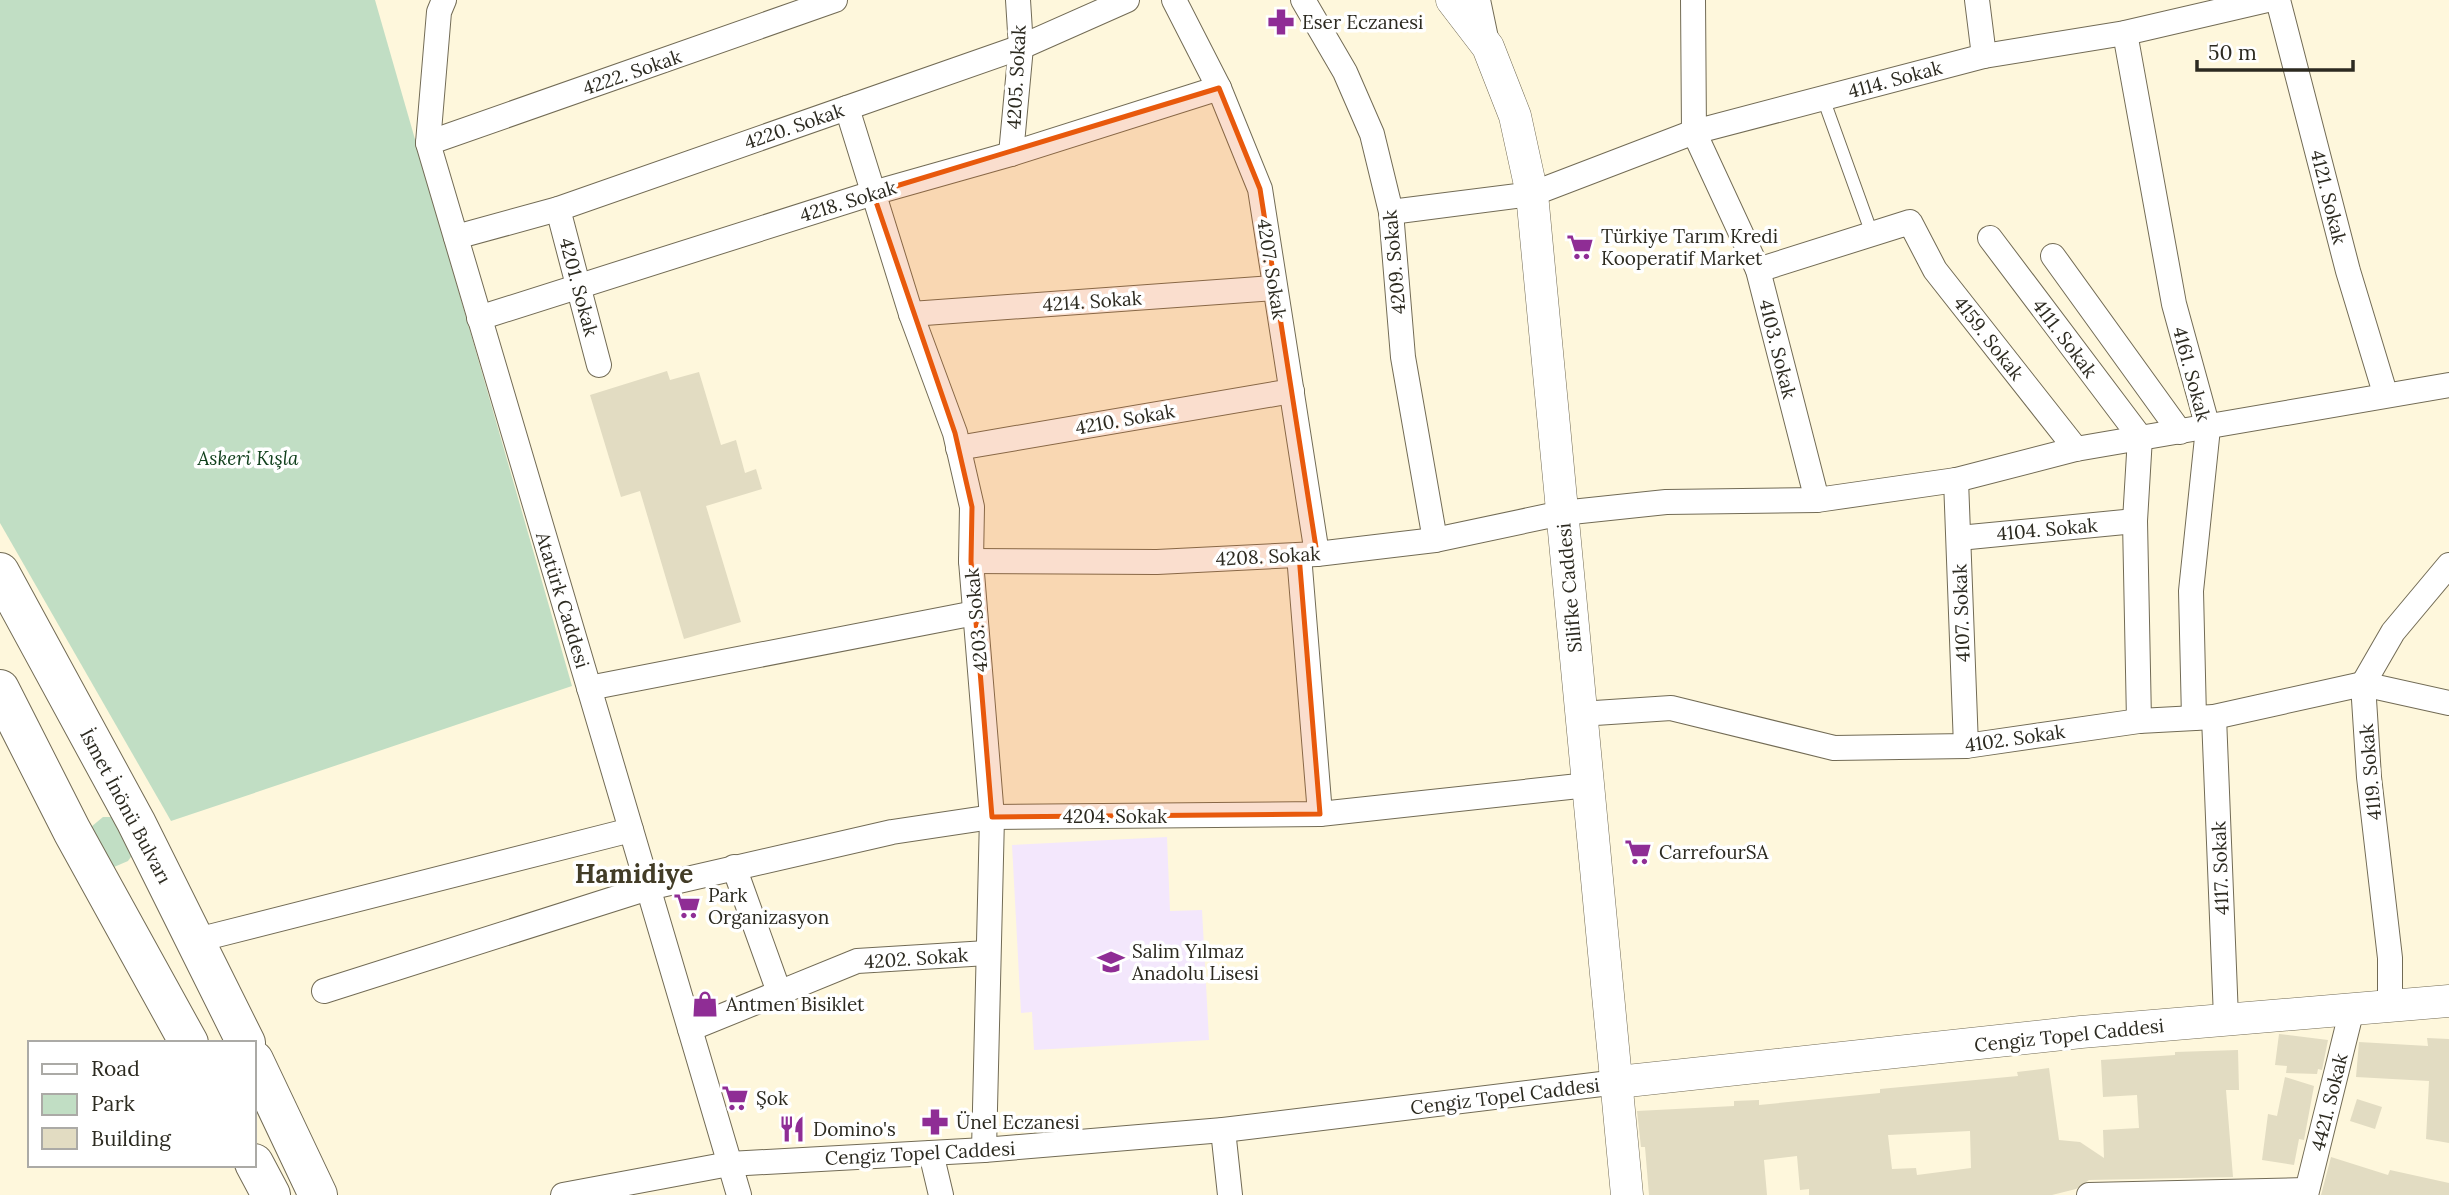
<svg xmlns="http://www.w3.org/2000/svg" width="2449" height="1195" viewBox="0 0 2449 1195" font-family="Lora,serif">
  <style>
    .education { fill: #f3e7fc }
    .green { fill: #c1dec4 }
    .building { fill: #e2dcc2; fill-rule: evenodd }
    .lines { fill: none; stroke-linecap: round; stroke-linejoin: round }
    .service-casing { stroke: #726b55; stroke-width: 14 }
    .minor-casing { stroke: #726b55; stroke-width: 26 }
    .tertiary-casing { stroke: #726b55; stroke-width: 33 }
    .primary-casing { stroke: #726b55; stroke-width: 40 }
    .service { stroke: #fff; stroke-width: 12 }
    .minor { stroke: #fff; stroke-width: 24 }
    .tertiary { stroke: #fff; stroke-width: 32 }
    .primary { stroke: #fff; stroke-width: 38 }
    .marked { fill: #e8590c; fill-opacity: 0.2; stroke: #e8590c; stroke-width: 5; stroke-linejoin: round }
    .labels { text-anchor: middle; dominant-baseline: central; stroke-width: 7; stroke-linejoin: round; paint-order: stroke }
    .poi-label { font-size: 19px; fill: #2c2a20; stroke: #fff; text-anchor: start }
    .street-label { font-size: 19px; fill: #2c2a20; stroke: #fff }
    .park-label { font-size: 19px; font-style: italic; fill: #11401c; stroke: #fff }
    .district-label { font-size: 26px; font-weight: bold; fill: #423c27; stroke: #fff }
  </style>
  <rect width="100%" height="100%" fill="#fef7dc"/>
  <polygon class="education" points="1167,837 1170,911 1202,910 1209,1040 1034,1050 1032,1012 1021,1013 1012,845"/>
  <g class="green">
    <polygon points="0,0 375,0 572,686 171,821 0,523"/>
    <polygon points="103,817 114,817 133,854 128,861 114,867 91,827"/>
  </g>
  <g class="building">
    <polygon points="667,371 670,380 699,372 721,445 736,440 745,473 756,469 762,489 706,506 741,622 684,639 640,491 621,497 590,395"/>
    <polygon points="2279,1034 2328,1040 2322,1070 2318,1069 2317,1074 2286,1073 2287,1066 2275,1065"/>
    <polygon points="2427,1038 2449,1039 2449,1143 2426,1139 2429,1081 2356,1077 2359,1042 2428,1046"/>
    <path d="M2238,1050l1,40h-13l7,87 -144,3 -13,9 -24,6h-243v-6l-9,1 -3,-34 -33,4 3,35h-118l-4,-48h-4l-4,-36 97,-5v-5l25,-1v5l121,-12v-4l138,-13 -1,-4 32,-4 10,72 21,2 24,16 -1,-28 36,-2 -2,-33 -34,2 -2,-37 74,-5v-3zM1970,1131l1,37 -54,7 -1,-7 -24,1 -4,-34z"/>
    <polygon points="2285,1077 2314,1086 2304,1140 2299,1139 2294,1165 2262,1160 2268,1114 2277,1116"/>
    <polygon points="2357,1099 2382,1107 2375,1129 2350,1121"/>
    <polygon points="2331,1157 2388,1175 2390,1170 2449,1183 2449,1195 2321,1195"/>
  </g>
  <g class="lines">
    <g class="service-casing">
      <polyline id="service" points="1823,98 1872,234"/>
    </g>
    <g class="minor-casing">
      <g id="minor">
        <polyline points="444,0 439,12 428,143 739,1195"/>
        <polyline points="1174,0 1219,88 1260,189 1317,554"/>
        <polyline points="1303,0 1345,72 1372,134 1391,212 1403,357 1435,540"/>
        <polyline points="1478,0 1487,43"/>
        <polyline points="1693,0 1694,132 1758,270 1817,500"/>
        <polyline points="1977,0 1984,56"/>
        <polyline points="2278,0 2348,271 2385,393"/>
        <polyline points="2125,33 2174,304 2208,428 2191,591 2194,718"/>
        <polyline points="847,108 911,314 955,433 972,507 971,561 992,817 984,1150"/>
        <polyline points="428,143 835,0"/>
        <polyline points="1011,154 1021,47 1018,0"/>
        <polyline points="558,209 599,365"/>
        <polyline points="1391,212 1532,194 1694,132 1984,56 2125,33 2267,0"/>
        <polyline points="456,237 558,209 1021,47 1127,0"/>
        <polyline points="1990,238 2140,437 2135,521 2139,721"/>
        <polyline points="2053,256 2180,432"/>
        <polyline points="1758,270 1910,222 1935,270 2076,449"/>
        <polyline points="911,314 1274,288"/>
        <polyline points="479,318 873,193 1011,154 1219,88"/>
        <polyline points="958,448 1292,391"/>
        <polyline points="1956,480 1966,746"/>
        <polyline points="1959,538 2135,521"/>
        <polyline points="1299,555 1320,814"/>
        <polyline points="971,561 1157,562 1317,554 1435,540 1562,513 1666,502 1817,500 1956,480 2076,449 2449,385"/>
        <polyline points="589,688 975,613"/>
        <polyline points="1580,714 1671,708 1834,748 1966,746 2139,721 2214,717 2363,684 2449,703"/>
        <polyline points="2214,717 2226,1018"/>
        <polyline points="734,867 779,992"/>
        <polyline points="197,940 631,830"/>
        <polyline points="324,991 648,888 892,832 992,817 1320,814 1588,785"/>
        <polyline points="2390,1006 2390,958 2369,777 2363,684 2393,632 2449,565"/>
        <polyline points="690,1029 857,961 987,953"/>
        <polyline points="1223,1130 1230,1195"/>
        <polyline points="931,1153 941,1195"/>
        <polyline points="563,1195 729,1164 984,1150 1223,1130 1618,1082"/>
        <polyline points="2089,1195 2306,1190"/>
        <polyline points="2306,1195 2352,1009"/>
      </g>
    </g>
    <g class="tertiary-casing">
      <g id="tertiary">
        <polyline points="1452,0 1488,47 1515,116 1532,194 1627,1195"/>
        <polyline points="1618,1082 2081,1032 2449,1001"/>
      </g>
    </g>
    <g class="primary-casing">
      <g id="primary">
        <polyline points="0,572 136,822 246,1043"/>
        <polyline points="0,689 72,831 189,1043"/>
        <polyline points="254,1060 318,1195"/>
        <polyline points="254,1163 271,1195"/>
      </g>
    </g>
    <use href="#service" class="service"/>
    <use href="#minor" class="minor"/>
    <use href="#tertiary" class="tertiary"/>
    <use href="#primary" class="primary"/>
  </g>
  <path class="marked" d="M1219,88l41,101 57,365 -18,1 21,259 -328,3 -21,-256 1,-54 -17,-74 -82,-240z"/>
  <defs>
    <g id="pharmacy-bare" transform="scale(2.1)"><path d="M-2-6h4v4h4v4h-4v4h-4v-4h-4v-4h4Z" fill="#8f2d95" stroke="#fff" stroke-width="2.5" paint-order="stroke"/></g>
    <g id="supermarket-bare" transform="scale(2.1)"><path d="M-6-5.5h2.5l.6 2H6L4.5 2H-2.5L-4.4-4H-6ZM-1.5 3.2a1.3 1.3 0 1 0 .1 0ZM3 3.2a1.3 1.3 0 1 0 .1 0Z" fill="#8f2d95" stroke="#fff" stroke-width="2.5" paint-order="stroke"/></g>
    <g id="school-bare" transform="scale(2.1)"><path d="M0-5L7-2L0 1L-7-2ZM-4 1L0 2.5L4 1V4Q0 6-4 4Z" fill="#8f2d95" stroke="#fff" stroke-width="2.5" paint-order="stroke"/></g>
    <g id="shop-bare" transform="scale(2.1)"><path d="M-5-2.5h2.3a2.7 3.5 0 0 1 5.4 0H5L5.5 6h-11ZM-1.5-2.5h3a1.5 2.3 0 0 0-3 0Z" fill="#8f2d95" stroke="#fff" stroke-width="2.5" paint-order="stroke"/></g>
    <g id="restaurant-bare" transform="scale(2.1)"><path d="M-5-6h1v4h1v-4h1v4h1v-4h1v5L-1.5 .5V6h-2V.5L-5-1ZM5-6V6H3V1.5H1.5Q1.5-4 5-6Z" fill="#8f2d95" stroke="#fff" stroke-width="2.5" paint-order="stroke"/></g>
  </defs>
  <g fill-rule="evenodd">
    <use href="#pharmacy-bare" x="1281" y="22"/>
    <use href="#supermarket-bare" x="1580" y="247"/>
    <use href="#supermarket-bare" x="1638" y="852"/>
    <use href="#supermarket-bare" x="687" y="906"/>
    <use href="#school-bare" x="1111" y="962"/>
    <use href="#shop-bare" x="705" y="1004"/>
    <use href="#supermarket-bare" x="735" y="1098"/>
    <use href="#pharmacy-bare" x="935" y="1122"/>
    <use href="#restaurant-bare" x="792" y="1129"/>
  </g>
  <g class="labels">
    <g class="poi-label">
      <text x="1302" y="22">Eser Eczanesi</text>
      <text x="1601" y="236">Türkiye Tarım Kredi<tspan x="1601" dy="22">Kooperatif Market</tspan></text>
      <text x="1659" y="852">CarrefourSA</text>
      <text x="708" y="895">Park<tspan x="708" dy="22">Organizasyon</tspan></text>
      <text x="1132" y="951">Salim Yılmaz<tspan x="1132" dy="22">Anadolu Lisesi</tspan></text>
      <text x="726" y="1004">Antmen Bisiklet</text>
      <text x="756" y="1098">Şok</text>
      <text x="956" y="1122">Ünel Eczanesi</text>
      <text x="813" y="1129">Domino's</text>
    </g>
    <g class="street-label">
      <text transform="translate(632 72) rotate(-19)">4222. Sokak</text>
      <text transform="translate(1016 77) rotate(-87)">4205. Sokak</text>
      <text transform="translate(1895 79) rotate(-15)">4114. Sokak</text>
      <text transform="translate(794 126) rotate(-19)">4220. Sokak</text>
      <text transform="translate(2329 197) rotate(76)">4121. Sokak</text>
      <text transform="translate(848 201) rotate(-17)">4218. Sokak</text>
      <text transform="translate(1394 262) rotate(-95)">4209. Sokak</text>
      <text transform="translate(1272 269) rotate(81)">4207. Sokak</text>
      <text transform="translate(579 287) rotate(75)">4201. Sokak</text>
      <text transform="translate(1092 301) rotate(-4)">4214. Sokak</text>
      <text transform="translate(1989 338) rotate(52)">4159. Sokak</text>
      <text transform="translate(2065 338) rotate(53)">4111. Sokak</text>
      <text transform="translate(1778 349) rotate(76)">4103. Sokak</text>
      <text transform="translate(2192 374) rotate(75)">4161. Sokak</text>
      <text transform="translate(1125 419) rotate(-10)">4210. Sokak</text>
      <text transform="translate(2047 529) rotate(-5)">4104. Sokak</text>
      <text transform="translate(1268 556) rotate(-3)">4208. Sokak</text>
      <text transform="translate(1569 588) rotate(-95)">Silifke Caddesi</text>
      <text transform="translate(563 600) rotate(73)">Atatürk Caddesi</text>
      <text transform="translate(1961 613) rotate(-92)">4107. Sokak</text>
      <text transform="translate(976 620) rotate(-95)">4203. Sokak</text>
      <text transform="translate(2015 738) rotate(-8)">4102. Sokak</text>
      <text transform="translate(2370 772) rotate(-95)">4119. Sokak</text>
      <text transform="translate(126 806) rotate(62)">İsmet İnönü Bulvarı</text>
      <text x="1115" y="816">4204. Sokak</text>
      <text transform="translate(2220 868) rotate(-92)">4117. Sokak</text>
      <text transform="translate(916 958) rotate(-4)">4202. Sokak</text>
      <text transform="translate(2069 1035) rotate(-6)">Cengiz Topel Caddesi</text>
      <text transform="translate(1505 1096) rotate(-7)">Cengiz Topel Caddesi</text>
      <text transform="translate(2329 1102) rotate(-76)">4421. Sokak</text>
      <text transform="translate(920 1153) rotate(-3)">Cengiz Topel Caddesi</text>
    </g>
    <g class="park-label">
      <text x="248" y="458">Askeri Kışla</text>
    </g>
    <g class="district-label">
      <text x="634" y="873">Hamidiye</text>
    </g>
  </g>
  <rect x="28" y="1041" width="228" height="126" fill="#ffffff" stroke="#abaaa6" stroke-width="2"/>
  <rect x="42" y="1064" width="35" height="10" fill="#ffffff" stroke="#abaaa6" stroke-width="2"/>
  <text x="91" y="1076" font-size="21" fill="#2c2a20">Road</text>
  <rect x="42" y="1094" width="35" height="21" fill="#c1dec4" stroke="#abaaa6" stroke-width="2"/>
  <text x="91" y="1111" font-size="21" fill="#2c2a20">Park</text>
  <rect x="42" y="1128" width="35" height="21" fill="#e2dcc2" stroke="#abaaa6" stroke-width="2"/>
  <text x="91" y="1146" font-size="21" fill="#2c2a20">Building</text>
  <path d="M2197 60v10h156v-10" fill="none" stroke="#2c2a20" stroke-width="3.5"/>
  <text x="2208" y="60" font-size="21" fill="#2c2a20" stroke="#ffffff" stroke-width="5" paint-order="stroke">50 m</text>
</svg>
